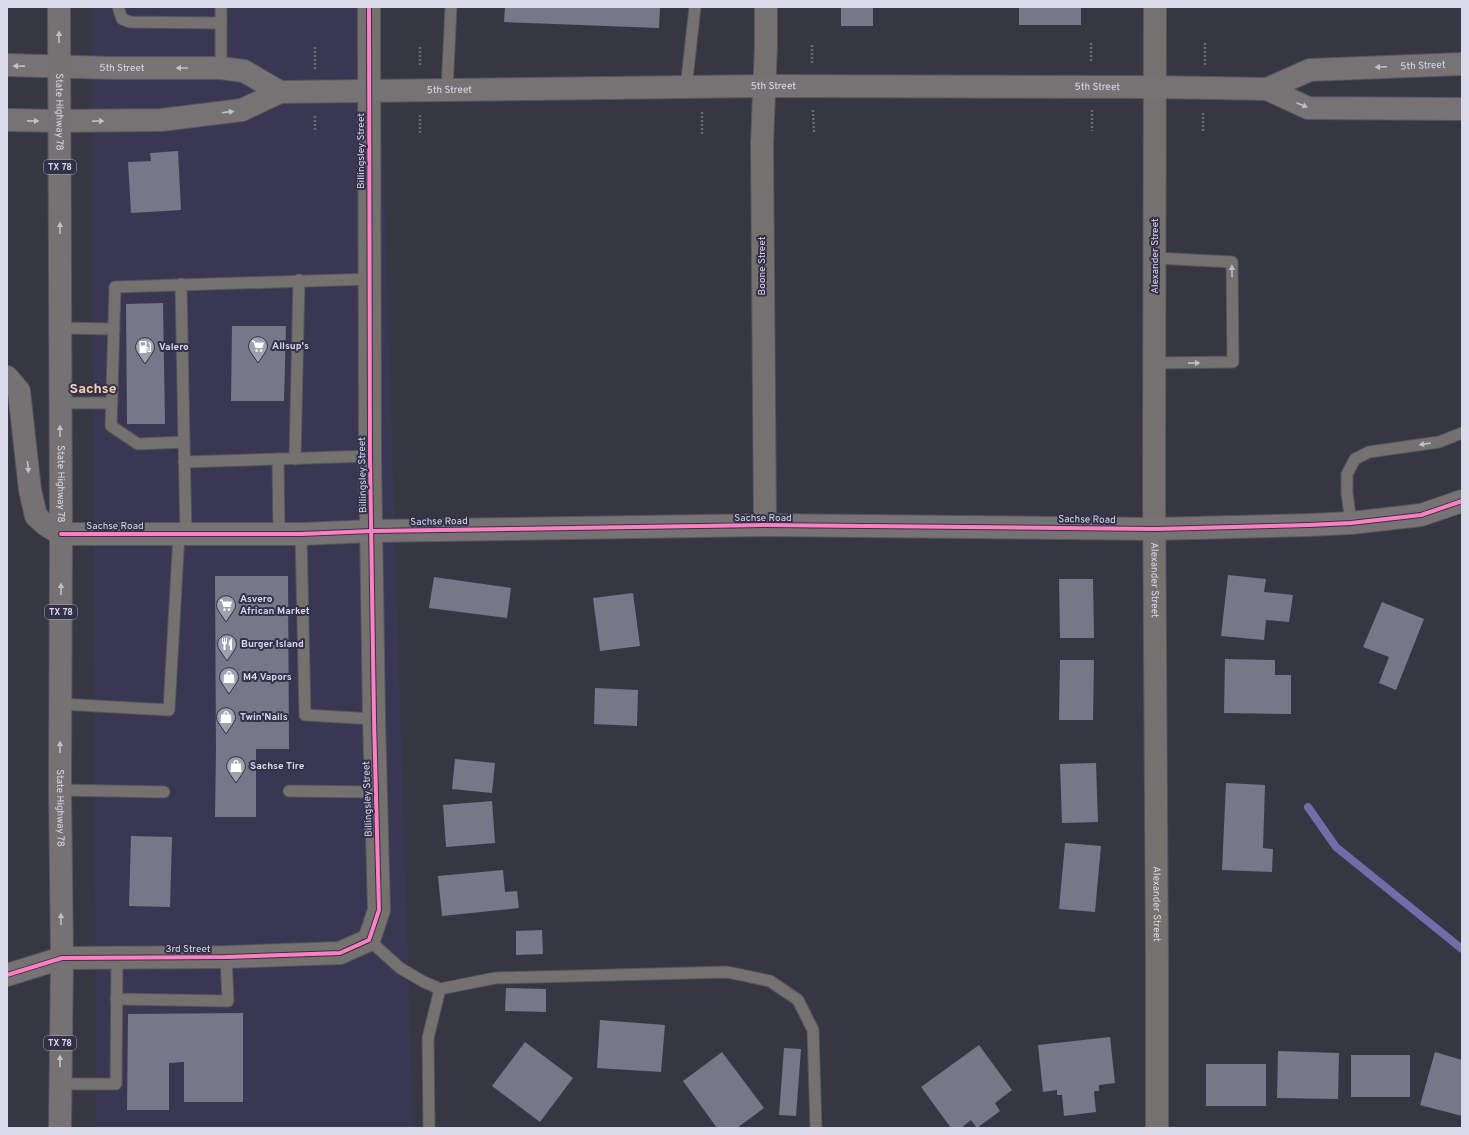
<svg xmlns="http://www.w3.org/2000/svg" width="1469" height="1135" viewBox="0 0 1469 1135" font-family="Overpass,sans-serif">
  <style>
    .built { fill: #3a3753 }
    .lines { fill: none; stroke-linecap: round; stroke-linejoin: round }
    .stream { stroke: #746caa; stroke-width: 8 }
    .building { fill: #787689 }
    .lane-casing { stroke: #555560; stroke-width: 13 }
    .street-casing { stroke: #555560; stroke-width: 24 }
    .secondary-casing { stroke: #555560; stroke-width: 24 }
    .primary-casing { stroke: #555560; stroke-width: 24 }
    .path { stroke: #6d6b6e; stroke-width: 2.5; stroke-dasharray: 2 2; stroke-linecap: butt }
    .lane { stroke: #74716f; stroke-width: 11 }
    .street { stroke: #74716f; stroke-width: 22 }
    .secondary { stroke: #777374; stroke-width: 22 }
    .primary { stroke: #767273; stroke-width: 22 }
    .cycleway-casing { stroke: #333149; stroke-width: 6 }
    .cycleway { stroke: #ff80c0; stroke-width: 4 }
    .oneway { fill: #c1bfcc }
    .oneway2 { fill: #c1c0cc }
    .oneway3 { fill: #c0bfca }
    .labels { text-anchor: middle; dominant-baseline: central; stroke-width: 4; stroke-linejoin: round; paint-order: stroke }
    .shield { fill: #333149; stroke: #a8a7b9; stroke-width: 1 }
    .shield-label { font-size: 9px; font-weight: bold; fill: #dad9e9 }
    .street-label { font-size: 10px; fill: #dad9e9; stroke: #333149 }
    .poi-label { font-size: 10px; font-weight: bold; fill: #dad9e9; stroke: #333149; text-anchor: start }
    .district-label { font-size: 14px; font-weight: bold; fill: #f6cfb1; stroke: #333149 }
  </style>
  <rect width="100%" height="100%" fill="#373743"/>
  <polygon class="built" points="91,7 380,7 381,83 413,1128 96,1128"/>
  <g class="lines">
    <polyline class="stream" points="1308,807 1336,847 1462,949"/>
  </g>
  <g class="building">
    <polygon points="505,7 660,7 659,28 504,22"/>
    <rect x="841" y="7" width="32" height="19"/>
    <rect x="1019" y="7" width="62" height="18"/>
    <polygon points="178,151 181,210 131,213 128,162 151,161 150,153"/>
    <polygon points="163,303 165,424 127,424 126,304"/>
    <polygon points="232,326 286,326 284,401 231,401"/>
    <polygon points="1228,575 1266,579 1264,592 1293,595 1289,622 1266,620 1264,640 1221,636"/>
    <polygon points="215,576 288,576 289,749 256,749 256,817 215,817 216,750"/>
    <polygon points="434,577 511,588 507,618 429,608"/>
    <polygon points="1059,579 1093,579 1094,638 1060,638"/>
    <polygon points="633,593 640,646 600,651 593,598"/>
    <polygon points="1382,602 1424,619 1396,690 1379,683 1389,657 1363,647"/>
    <polygon points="1225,659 1275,660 1275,675 1291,675 1291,714 1224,713"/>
    <polygon points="1060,660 1094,660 1093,720 1059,720"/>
    <polygon points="595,688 638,690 637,726 594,724"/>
    <polygon points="455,759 495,763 492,793 452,789"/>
    <polygon points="1096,763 1098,822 1062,823 1060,764"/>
    <polygon points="1226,783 1265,785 1263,848 1273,849 1272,872 1222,870"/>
    <polygon points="492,801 495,843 446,847 443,805"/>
    <polygon points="131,836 172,837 170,907 129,906"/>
    <polygon points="1065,843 1101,846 1095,912 1059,909"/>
    <polygon points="503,870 505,892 517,891 519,908 442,916 438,876"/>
    <polygon points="542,930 543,954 516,955 516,931"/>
    <polygon points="506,988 546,989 546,1012 505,1011"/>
    <polygon points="243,1013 243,1102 184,1102 184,1062 169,1063 169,1110 127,1110 128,1014"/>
    <polygon points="600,1020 665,1025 661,1072 597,1068"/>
    <polygon points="1110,1037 1115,1083 1099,1085 1099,1091 1094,1091 1096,1112 1064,1116 1062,1095 1057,1095 1057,1090 1043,1092 1038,1045"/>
    <polygon points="525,1042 573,1078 540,1122 492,1086"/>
    <polygon points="979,1045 1012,1090 995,1103 1000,1111 977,1128 971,1120 961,1128 951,1128 921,1087"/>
    <polygon points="784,1048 801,1049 796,1116 779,1115"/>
    <polygon points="1278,1051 1339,1053 1338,1099 1277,1098"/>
    <polygon points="722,1052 764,1108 737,1128 717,1128 683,1081"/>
    <polygon points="1435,1052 1462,1060 1462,1116 1420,1105"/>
    <rect x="1351" y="1055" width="59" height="42"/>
    <rect x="1206" y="1064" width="60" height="42"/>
  </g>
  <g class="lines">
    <g class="lane-casing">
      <g id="lane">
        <polyline points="118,7 122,19 130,22 221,23"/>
        <polyline points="221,68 221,7"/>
        <polyline points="686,88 695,7"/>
        <polyline points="447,90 451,7"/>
        <polyline points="1155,258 1232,262 1233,362 1155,363"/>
        <path d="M181,284l3,158 -46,2 -27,-18 4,-139c85,-3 170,-6 255,-8"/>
        <polyline points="60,328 114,329"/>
        <polyline points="60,403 112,403"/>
        <polyline points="184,442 186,534"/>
        <polyline points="278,459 279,534"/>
        <polyline points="295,459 299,280"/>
        <polyline points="184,462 370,456"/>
        <polyline points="1351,523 1347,493 1347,474 1355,459 1369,452 1439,442 1462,433"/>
        <polyline points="301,534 305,715 374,719"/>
        <polyline points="60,704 169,710 179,534"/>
        <polyline points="60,790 164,792"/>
        <polyline points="289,791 376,792"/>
        <polyline points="369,940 400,968 424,982 440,989"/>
        <polyline points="116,999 228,1001 226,957"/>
        <polyline points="59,1084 116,1084 117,958"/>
        <polyline points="429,1128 428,1038 440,989 495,978 727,972 770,981 798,1000 813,1030 816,1128"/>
      </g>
    </g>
    <g class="street-casing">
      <g id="street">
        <path id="s1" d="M1155,7l-1,479 3,481v161"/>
        <polyline points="765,525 762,144 766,45 766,7"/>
        <polyline points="62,958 226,957 340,953 369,940 379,910 374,719 370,456 369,7"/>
      </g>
    </g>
    <g class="secondary-casing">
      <g id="secondary">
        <path id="s2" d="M7,65l105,3h109l23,3 36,21"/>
        <path id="s3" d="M1267,89l43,-19 152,-6"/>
        <path id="s4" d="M7,120l52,1 102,-1 81,-10 38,-18 484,-6 391,1 112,2 41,19 154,1"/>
        <polyline points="61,534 301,534 372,531 765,525 1155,529 1309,525 1351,523 1421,515 1462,501"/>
        <polyline points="7,975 62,958"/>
      </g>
    </g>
    <g class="primary-casing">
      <g id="primary">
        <path id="s5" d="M59,7l2,527 -1,256 2,168 -2,170"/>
        <polyline points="7,377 19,391 30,490 36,516 46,525 61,534"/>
      </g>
    </g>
    <g class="path">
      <polyline points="1091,43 1091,63"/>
      <polyline points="812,45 812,63"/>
      <polyline points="315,47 315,69"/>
      <polyline points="420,47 420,66"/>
      <polyline points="1205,65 1205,43"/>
      <polyline points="813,110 814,132"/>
      <polyline points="1092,110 1092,131"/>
      <polyline points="315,116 315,130"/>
      <polyline points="1203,131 1203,112"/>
      <polyline points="420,133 420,113"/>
      <polyline points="702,134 702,110"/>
    </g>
    <use href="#lane" class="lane"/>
    <use href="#street" class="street"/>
    <use href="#secondary" class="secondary"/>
    <use href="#primary" class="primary"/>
    <g class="cycleway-casing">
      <g id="cycleway">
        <polyline points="61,534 301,534 372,531 765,525 1155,529 1309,525 1351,523 1421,515 1462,501"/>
        <polyline points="7,975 62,958 226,957 340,953 369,940 379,910 374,719 370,456 369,7"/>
      </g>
    </g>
    <use href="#cycleway" class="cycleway"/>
  </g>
  <defs><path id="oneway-solid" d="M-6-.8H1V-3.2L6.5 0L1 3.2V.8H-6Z"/></defs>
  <g class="oneway">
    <use href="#oneway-solid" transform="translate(59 37) rotate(-90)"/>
    <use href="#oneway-solid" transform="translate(60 228) rotate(-90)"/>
    <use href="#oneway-solid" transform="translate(60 431) rotate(-90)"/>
    <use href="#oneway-solid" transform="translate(28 467) rotate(85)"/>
    <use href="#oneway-solid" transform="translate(61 589) rotate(-90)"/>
    <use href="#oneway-solid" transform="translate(60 747) rotate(-90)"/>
    <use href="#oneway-solid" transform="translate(61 919) rotate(-91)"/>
    <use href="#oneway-solid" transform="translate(60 1061) rotate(-89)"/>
  </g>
  <g class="oneway2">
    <use href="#oneway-solid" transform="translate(19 66) rotate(-179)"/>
    <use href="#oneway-solid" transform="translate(1381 67) rotate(178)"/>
    <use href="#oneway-solid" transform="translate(182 68) rotate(-180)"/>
    <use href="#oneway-solid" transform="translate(1302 105) rotate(23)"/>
    <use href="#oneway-solid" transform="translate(228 112) rotate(-7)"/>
    <use href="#oneway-solid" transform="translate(33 121) rotate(1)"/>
    <use href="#oneway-solid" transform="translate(98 121) rotate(-1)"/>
  </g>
  <g class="oneway3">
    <use href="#oneway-solid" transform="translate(1232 271) rotate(-91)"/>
    <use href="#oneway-solid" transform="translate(1194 363) rotate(-1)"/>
    <use href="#oneway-solid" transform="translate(1425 444) rotate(171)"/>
  </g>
  <defs>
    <g id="supermarket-pin" transform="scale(1)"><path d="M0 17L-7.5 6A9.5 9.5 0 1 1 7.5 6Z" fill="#a1a0af" stroke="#333149"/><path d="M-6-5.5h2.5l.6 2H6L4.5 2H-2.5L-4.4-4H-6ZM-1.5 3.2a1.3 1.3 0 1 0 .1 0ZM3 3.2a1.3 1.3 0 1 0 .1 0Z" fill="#fff"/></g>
    <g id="fuel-pin" transform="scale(1)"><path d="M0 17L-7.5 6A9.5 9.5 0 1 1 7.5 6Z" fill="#a1a0af" stroke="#333149"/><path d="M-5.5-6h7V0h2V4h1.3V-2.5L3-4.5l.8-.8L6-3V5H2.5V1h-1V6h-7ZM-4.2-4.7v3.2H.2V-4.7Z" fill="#fff"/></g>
    <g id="restaurant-pin" transform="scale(1)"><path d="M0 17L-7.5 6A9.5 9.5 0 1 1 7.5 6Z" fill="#a1a0af" stroke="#333149"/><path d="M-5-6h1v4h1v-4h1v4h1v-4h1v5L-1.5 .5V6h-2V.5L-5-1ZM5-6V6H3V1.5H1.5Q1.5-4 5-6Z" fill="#fff"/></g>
    <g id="shop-pin" transform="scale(1)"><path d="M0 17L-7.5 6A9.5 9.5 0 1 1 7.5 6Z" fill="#a1a0af" stroke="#333149"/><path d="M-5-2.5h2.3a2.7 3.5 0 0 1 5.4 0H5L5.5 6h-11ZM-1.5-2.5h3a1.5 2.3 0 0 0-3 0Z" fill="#fff"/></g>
  </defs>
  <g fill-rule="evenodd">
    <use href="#supermarket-pin" x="258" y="346"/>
    <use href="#fuel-pin" x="145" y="347"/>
    <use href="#supermarket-pin" x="226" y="605"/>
    <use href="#restaurant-pin" x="227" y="644"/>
    <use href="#shop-pin" x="229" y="677"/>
    <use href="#shop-pin" x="226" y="717"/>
    <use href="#shop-pin" x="236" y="766"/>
  </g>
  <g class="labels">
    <g class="shield">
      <rect x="44" y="160" width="32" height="14" rx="3"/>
      <rect x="45" y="605" width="32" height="14" rx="3"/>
      <rect x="44" y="1036" width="32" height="14" rx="3"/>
    </g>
    <g class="shield-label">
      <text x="60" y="167">TX 78</text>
      <text x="61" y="612">TX 78</text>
      <text x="60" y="1043">TX 78</text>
    </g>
    <g class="street-label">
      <text stroke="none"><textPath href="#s3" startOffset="160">5th Street</textPath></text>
      <text stroke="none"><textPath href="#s2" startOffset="115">5th Street</textPath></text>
      <text stroke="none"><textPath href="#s4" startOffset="771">5th Street</textPath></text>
      <text stroke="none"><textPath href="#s4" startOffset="1095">5th Street</textPath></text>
      <text stroke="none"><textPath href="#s4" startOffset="447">5th Street</textPath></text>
      <text stroke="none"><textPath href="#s5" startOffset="105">State Highway 78</textPath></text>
      <text transform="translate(361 151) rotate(-90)">Billingsley Street</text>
      <text transform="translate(1155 256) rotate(-90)">Alexander Street</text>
      <text transform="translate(762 266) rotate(-90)">Boone Street</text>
      <text transform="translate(363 475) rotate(-91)">Billingsley Street</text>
      <text stroke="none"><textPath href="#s5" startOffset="477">State Highway 78</textPath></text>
      <text x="763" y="518">Sachse Road</text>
      <text transform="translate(1087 520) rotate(1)">Sachse Road</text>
      <text transform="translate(439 522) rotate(-1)">Sachse Road</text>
      <text x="115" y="526">Sachse Road</text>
      <text stroke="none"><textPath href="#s1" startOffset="573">Alexander Street</textPath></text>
      <text transform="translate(368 799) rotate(-92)">Billingsley Street</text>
      <text stroke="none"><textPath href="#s5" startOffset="801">State Highway 78</textPath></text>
      <text stroke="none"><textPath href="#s1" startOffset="897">Alexander Street</textPath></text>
      <text x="188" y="949">3rd Street</text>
    </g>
    <g class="poi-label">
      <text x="272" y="346">Allsup's</text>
      <text x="159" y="347">Valero</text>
      <text x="240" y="599">Asvero<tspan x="240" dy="12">African Market</tspan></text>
      <text x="241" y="644">Burger Island</text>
      <text x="243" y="677">M4 Vapors</text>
      <text x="240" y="717">Twin'Nails</text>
      <text x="250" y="766">Sachse Tire</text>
    </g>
    <g class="district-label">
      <text x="93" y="389">Sachse</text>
    </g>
  </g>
  <rect width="1469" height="1135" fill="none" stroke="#dad9e9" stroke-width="16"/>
</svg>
